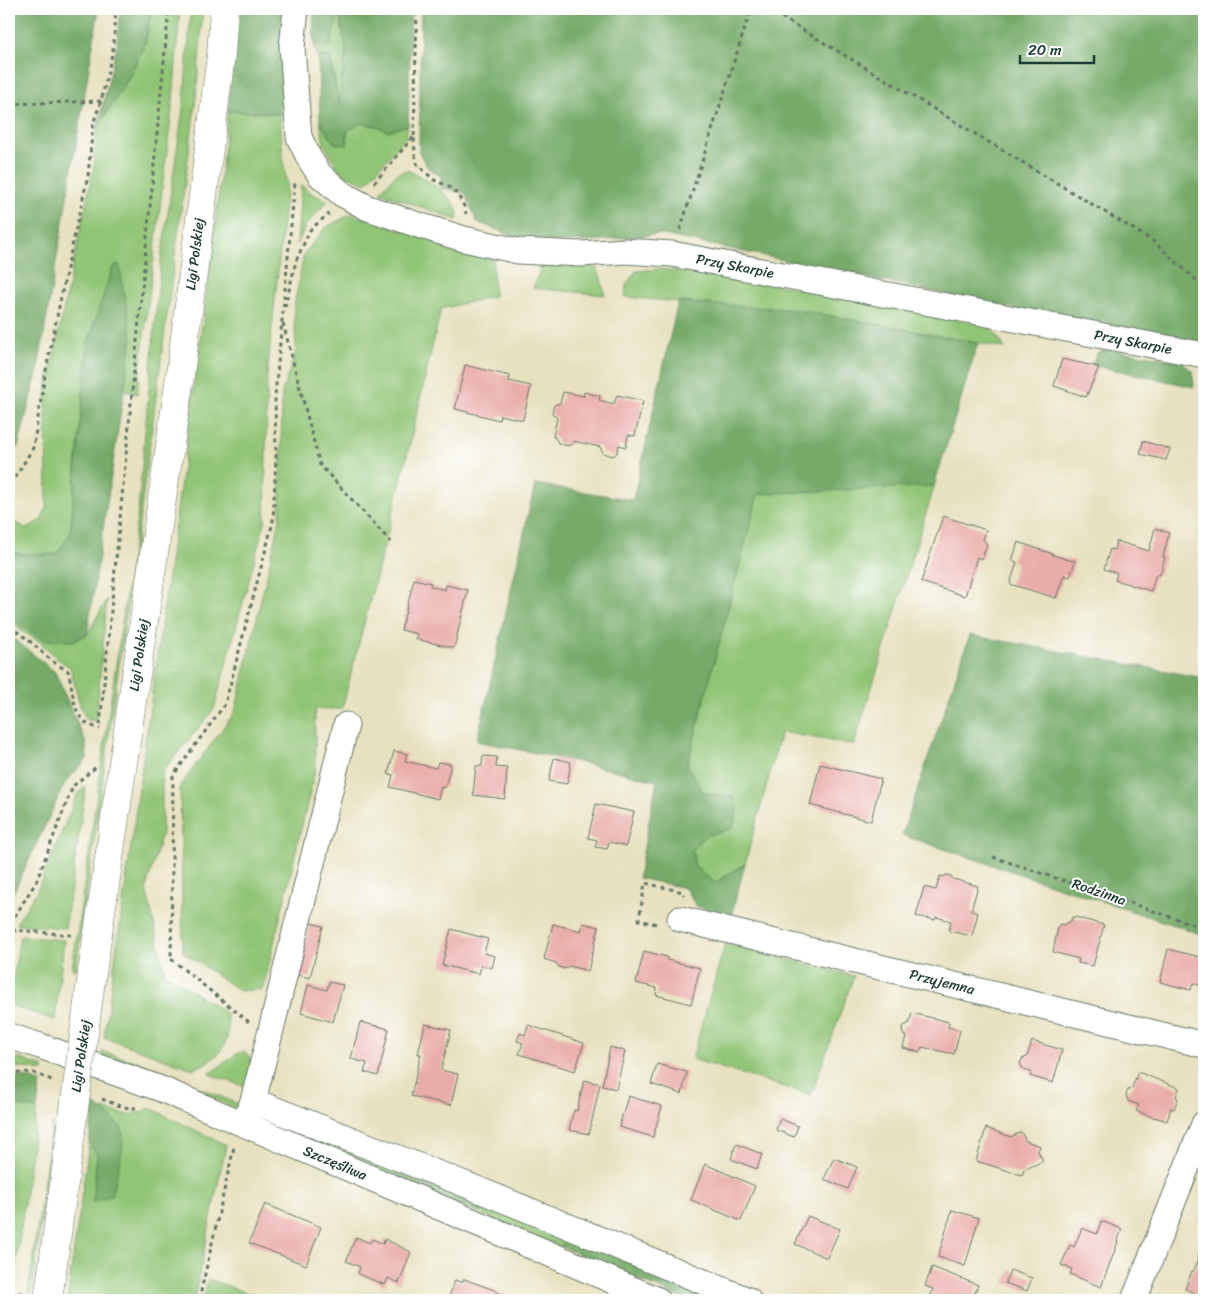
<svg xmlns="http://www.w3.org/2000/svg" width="1213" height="1309" viewBox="0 0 1213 1309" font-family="Sriracha,sans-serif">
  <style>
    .green { fill: #91c576; stroke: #588155 }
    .forest { fill: #74aa67; stroke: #4a744e }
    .building { fill: #e9aca8 }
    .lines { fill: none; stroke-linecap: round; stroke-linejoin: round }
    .street-casing { stroke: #657665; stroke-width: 27 }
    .secondary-casing { stroke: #657665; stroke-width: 29 }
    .path { stroke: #657665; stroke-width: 3; stroke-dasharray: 4 4; stroke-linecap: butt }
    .street { stroke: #fff; stroke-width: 25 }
    .secondary { stroke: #fff; stroke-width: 28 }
    .secondary-bridge-casing { stroke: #657665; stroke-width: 29; stroke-linecap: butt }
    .secondary-bridge { stroke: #fff; stroke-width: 28 }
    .labels { text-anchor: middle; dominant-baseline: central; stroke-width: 4; stroke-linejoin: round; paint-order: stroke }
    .street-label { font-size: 14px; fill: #1f3d34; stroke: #fff }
  </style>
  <rect width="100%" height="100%" fill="#fff"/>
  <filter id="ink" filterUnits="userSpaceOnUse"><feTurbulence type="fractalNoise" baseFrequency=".02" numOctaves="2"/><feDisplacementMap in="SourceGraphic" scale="10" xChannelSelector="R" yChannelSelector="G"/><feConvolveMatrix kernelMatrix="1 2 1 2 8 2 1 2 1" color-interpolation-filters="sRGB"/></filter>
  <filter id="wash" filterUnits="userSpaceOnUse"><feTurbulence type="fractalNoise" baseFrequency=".0096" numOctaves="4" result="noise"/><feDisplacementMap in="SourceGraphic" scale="20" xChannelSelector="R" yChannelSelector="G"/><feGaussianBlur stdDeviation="1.12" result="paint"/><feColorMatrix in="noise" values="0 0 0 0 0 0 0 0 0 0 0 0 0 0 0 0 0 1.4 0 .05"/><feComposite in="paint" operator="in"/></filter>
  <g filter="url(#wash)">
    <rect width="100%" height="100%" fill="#e7e1bf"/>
    <g class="green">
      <polygon points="152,9 180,9 173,101 137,394 124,390 132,337 88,342 70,534 57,554 21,554 9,552 9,519 27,529 42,519 47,506 46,392 94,166 97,129 128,79 145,43"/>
      <polygon points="191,9 203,9 196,99 140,516 76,970 72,969 138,511 160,268 184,102"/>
      <polygon points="339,10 346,50 339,104 330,56 318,57 314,43 330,46"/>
      <path d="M228,111l52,3 3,46 4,25 -20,191 -2,145 -51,188 -52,63v61l-16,55 19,85 62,41c0,7 2,17 0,24 -5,17 -19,25 -34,31l-89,-32c25,-175 49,-350 73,-526 18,-133 37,-266 51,-400z"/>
      <polygon points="320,122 334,143 347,145 347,131 361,123 377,126 388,131 408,125 406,137 366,183 341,173 324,144"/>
      <path d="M407,170c16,7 56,28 50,50l-77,-28 16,-18z"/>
      <polygon points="301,185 311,193 328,201 306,225 297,245"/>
      <polygon points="351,214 493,259 494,296 441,309 404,469 342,709 315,709 315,771 263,989 240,991 183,952 180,786 235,712 280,519 282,392 296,351 294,307 304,254 325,228"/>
      <polygon points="545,262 595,264 600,275 605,295 533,288 540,271"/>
      <polygon points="658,269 732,276 982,324 993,330 1005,348 799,310 678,302 625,297 626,285 636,271"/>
      <polygon points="935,484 854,745 781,732 745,864 715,883 695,866 692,849 705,836 733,828 733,797 703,792 687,766 758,493"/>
      <polygon points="107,599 96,720 87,720 81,709 70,667 59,660 40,642 9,623 9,605 18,624 44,640 72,641 87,635"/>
      <polygon points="86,786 65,928 16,924 37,891 78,793"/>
      <polygon points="20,936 64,940 55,1020 9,1005"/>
      <polygon points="725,944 854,976 811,1095 692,1059"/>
      <polygon points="102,1052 135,1061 176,1076 170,1085 101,1057"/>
      <polygon points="244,1052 250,1057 253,1073 249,1088 209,1074 238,1053"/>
      <polygon points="9,1055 43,1067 43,1071 12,1066 9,1060"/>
      <polygon points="194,1086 244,1106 237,1109 195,1090"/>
      <polygon points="9,1104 37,1109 11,1300 9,1300"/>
      <path d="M150,1108l76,37 -32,155h-127l22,-157 8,11 -4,48 28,-74 -18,-19c21,5 26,10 47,-1z"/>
      <polygon points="266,1118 401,1169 394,1178 265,1122"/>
      <polygon points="52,1124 53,1124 31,1300 27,1300"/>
      <polygon points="485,1202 568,1234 562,1247 479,1213"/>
      <polygon points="208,1279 267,1300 203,1300"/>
    </g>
    <g class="forest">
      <polygon points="9,9 99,9 38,369 18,447 9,447"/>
      <polygon points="120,9 152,9 145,43 128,79 97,129 117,45"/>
      <polygon points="244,9 290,9 280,114 228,111 234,29"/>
      <polygon points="313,9 411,9 408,125 387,131 377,126 361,123 347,131 347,145 334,143 320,122 318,57 329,56 339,102 346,50 339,11 330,46 314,43"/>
      <polygon points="421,9 1204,9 1204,348 983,302 659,234 593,241 555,242 518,238 477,222 465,193 441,188 441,176 428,168 419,152"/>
      <polygon points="119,264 132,337 87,635 72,641 44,640 18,624 9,605 9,552 21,554 57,554 70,534 88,342 113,266"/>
      <polygon points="678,302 799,310 978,343 934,486 758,494 687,765 703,792 733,797 738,809 733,828 705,836 692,849 695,866 715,883 745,864 731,916 696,906 685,888 638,878 657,781 574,761 477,741 535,484 633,500"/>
      <polygon points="1109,349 1183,362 1193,372 1194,387 1092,365 1097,353"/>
      <polygon points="9,635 55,672 86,743 87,759 65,783 9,902 9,890 13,866 9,865"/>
      <polygon points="970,635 1204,678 1204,935 902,835"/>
      <polygon points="25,1077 41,1082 37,1109 9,1104 10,1079"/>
      <path d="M94,1104c6,4 24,18 27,24 7,13 -6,52 -10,67l-18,7 4,-48 -8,-11z"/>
      <polygon points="401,1169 485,1202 479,1213 394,1178"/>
      <polygon points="568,1234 733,1300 687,1300 562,1247"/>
    </g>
    <g id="blocks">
      <g class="building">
        <polygon points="1062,359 1099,367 1086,397 1054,386"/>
        <polygon points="465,365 510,376 509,381 531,386 523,420 500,415 499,420 455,409"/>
        <polygon points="563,392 584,396 584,392 600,396 599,400 614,404 617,395 643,401 635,436 628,435 626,447 619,445 617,453 613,456 603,453 600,447 573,441 573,443 568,446 558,443 555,437 553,437 557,418 552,413 554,405 560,403"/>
        <polygon points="1143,441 1170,449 1166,460 1140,454"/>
        <polygon points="943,516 986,530 983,539 987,544 982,559 977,557 965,596 921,582"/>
        <polygon points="1155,528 1169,533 1163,557 1165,557 1160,575 1156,574 1151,591 1115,580 1117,573 1104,569 1110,549 1114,550 1116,541 1149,551"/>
        <polygon points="1018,542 1053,554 1053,555 1072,561 1072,560 1075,561 1070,577 1064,575 1056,598 1010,584 1017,562 1012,561"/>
        <polygon points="414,579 431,583 430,586 445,590 446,585 468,590 454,648 416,639 417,634 401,630"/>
        <polygon points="394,751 407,754 405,761 436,768 438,762 451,764 445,788 441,787 438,799 390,787 393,775 388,774"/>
        <polygon points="483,756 497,757 496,767 507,768 505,799 473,795 476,766 482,766"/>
        <polygon points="554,758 571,762 567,784 549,781"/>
        <polygon points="820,764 881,779 871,821 810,805"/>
        <polygon points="596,804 634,812 626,846 609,842 607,849 595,847 597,840 588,838"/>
        <polygon points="946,875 951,876 953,879 978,886 971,911 978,913 972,936 949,931 951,921 936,917 935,920 916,916 924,887 936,890 940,876 943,877"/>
        <polygon points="1072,917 1075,917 1104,925 1093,966 1078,963 1079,959 1053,952 1058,927 1060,924 1063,925 1071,921"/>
        <polygon points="310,923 323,926 310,978 298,975"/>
        <polygon points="583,923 599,927 588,971 569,966 565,969 559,967 556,963 544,959 553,924 581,931"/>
        <polygon points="451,929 488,939 484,953 495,956 492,968 481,965 479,974 442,965"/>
        <polygon points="1168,949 1204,958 1204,986 1193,983 1191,990 1160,982"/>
        <polygon points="644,951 667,957 667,960 700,968 691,1004 656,995 657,988 636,983"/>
        <polygon points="329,982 343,985 333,1022 301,1013 308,985 327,990"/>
        <polygon points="912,1013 949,1022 948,1027 960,1030 954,1054 922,1047 920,1052 903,1048 906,1036 904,1036 902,1031 903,1027 907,1024 909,1024"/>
        <polygon points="360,1022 389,1029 378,1076 364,1072 367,1063 351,1059"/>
        <polygon points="425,1024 451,1030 441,1070 458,1074 451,1105 411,1096 421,1054 418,1054"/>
        <polygon points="528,1025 584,1043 575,1071 519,1054 523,1043 517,1041 520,1033 525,1035"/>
        <polygon points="1032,1041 1062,1050 1053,1083 1030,1076 1031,1072 1024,1070 1020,1064 1022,1059 1027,1057"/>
        <polygon points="610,1047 625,1051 616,1089 602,1086"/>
        <polygon points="657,1064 687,1072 682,1094 651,1084"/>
        <polygon points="1138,1072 1179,1088 1176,1097 1178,1098 1174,1109 1171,1108 1167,1121 1155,1117 1155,1118 1136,1111 1139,1105 1128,1101 1126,1095 1128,1090 1132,1088"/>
        <polygon points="584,1080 600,1084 589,1134 569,1130 574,1110 577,1111"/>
        <polygon points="628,1096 662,1106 653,1137 619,1127"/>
        <polygon points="780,1119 798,1126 794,1137 776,1130"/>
        <polygon points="986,1128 1011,1137 1021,1132 1026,1141 1040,1146 1038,1151 1043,1161 1024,1170 1022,1175 976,1161"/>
        <polygon points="736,1144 762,1154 757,1169 731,1159"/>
        <polygon points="834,1158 857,1167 848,1189 824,1179"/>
        <polygon points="705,1164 755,1186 741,1221 691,1200"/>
        <polygon points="265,1204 321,1227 306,1265 249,1243"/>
        <polygon points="952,1210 979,1218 965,1266 938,1257"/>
        <polygon points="808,1216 840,1229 827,1258 795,1244"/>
        <polygon points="1101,1221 1122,1229 1117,1242 1118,1242 1101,1287 1070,1274 1072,1269 1061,1265 1070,1245 1074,1247 1082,1228 1097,1234"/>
        <polygon points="356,1237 370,1243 372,1239 383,1244 385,1239 411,1252 399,1283 388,1278 385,1285 358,1274 360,1267 346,1261"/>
        <polygon points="1204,1241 1204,1297 1185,1289 1192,1271 1193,1272 1199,1259 1197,1258"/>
        <polygon points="932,1267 978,1285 972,1300 929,1300 933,1289 925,1286"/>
        <polygon points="1010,1270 1032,1278 1027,1291 1005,1283"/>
        <polygon points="464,1279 497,1291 496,1292 511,1297 510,1300 448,1300 455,1280 462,1283"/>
      </g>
    </g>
  </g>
  <g filter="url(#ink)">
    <use href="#blocks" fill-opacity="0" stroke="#657665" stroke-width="1"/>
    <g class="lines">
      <g class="street-casing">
        <g id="street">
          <polyline points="296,9 292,47 299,137 309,158 320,175 342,194 368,208 415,224 464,239 518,251 581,254 625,251 672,254 1204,355"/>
          <polyline points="680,919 1204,1045"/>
          <polyline points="9,1036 40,1046 161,1089 658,1300"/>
          <polyline points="253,1101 472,1187 748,1300"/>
          <polyline points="247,1117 253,1101 269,1038 346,725"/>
          <polyline points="1134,1300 1204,1124"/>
        </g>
      </g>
      <g class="secondary-casing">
        <g id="secondary">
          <polyline points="92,973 178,391 221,55 224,9"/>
          <polyline points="48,1300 71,1132"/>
        </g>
      </g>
      <g class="path">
        <polyline points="768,9 1153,241 1204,287"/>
        <polyline points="9,104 101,101"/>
        <polyline points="414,136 417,9"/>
        <polyline points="374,183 414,136 415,155 417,164 434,180 448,186 458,195 465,208 466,214"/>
        <polyline points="680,230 751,9"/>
        <polyline points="285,307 296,261 310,230 327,215 329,214"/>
        <polyline points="283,323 320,465 391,542"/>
        <polyline points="9,481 13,481 33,448 45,375 66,273 88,176 93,124 101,101 113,50 116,9"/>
        <path d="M9,627c16,8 28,21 42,33 5,4 12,8 17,11 5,16 4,40 17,51 4,3 10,5 15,7"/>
        <polyline points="100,725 169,9"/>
        <polyline points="993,857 1204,928"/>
        <polyline points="656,924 639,920 645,883 683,892 684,895"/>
        <polyline points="9,931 10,924 36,882 73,786 96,767"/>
        <polyline points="9,973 15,930 71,935"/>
        <polyline points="249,1022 171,959 173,776 225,704 273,522 276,456 275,396 295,182"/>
        <polyline points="9,1074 31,1072 52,1080"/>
        <path d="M102,1099c11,4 22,10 34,9"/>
        <polyline points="19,1300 21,1291"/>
        <polyline points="199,1300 234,1147"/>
      </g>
      <use href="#street" class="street"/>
      <use href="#secondary" class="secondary"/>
      <g class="secondary-bridge-casing">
        <polyline id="secondary-bridge" points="71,1132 92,973"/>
      </g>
      <use href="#secondary-bridge" class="secondary-bridge"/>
    </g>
  </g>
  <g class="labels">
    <g class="street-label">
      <text transform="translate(195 254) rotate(-83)">Ligi Polskiej</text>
      <text transform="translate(735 266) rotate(11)">Przy Skarpie</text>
      <text transform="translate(1133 342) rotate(11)">Przy Skarpie</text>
      <text transform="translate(139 655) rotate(-82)">Ligi Polskiej</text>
      <text transform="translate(1099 892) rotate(19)">Rodzinna</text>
      <text transform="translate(942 982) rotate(14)">Przyjemna</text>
      <text transform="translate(81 1056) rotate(-82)">Ligi Polskiej</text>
      <text transform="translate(335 1163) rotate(23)">Szczęśliwa</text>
    </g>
  </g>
  <rect width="1213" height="1309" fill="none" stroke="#fff" stroke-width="30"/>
  <path d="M1020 55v8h74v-8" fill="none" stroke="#1f3d34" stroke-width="2.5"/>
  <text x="1028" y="55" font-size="15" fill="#1f3d34" stroke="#ffffff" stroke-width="4" paint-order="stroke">20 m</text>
</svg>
